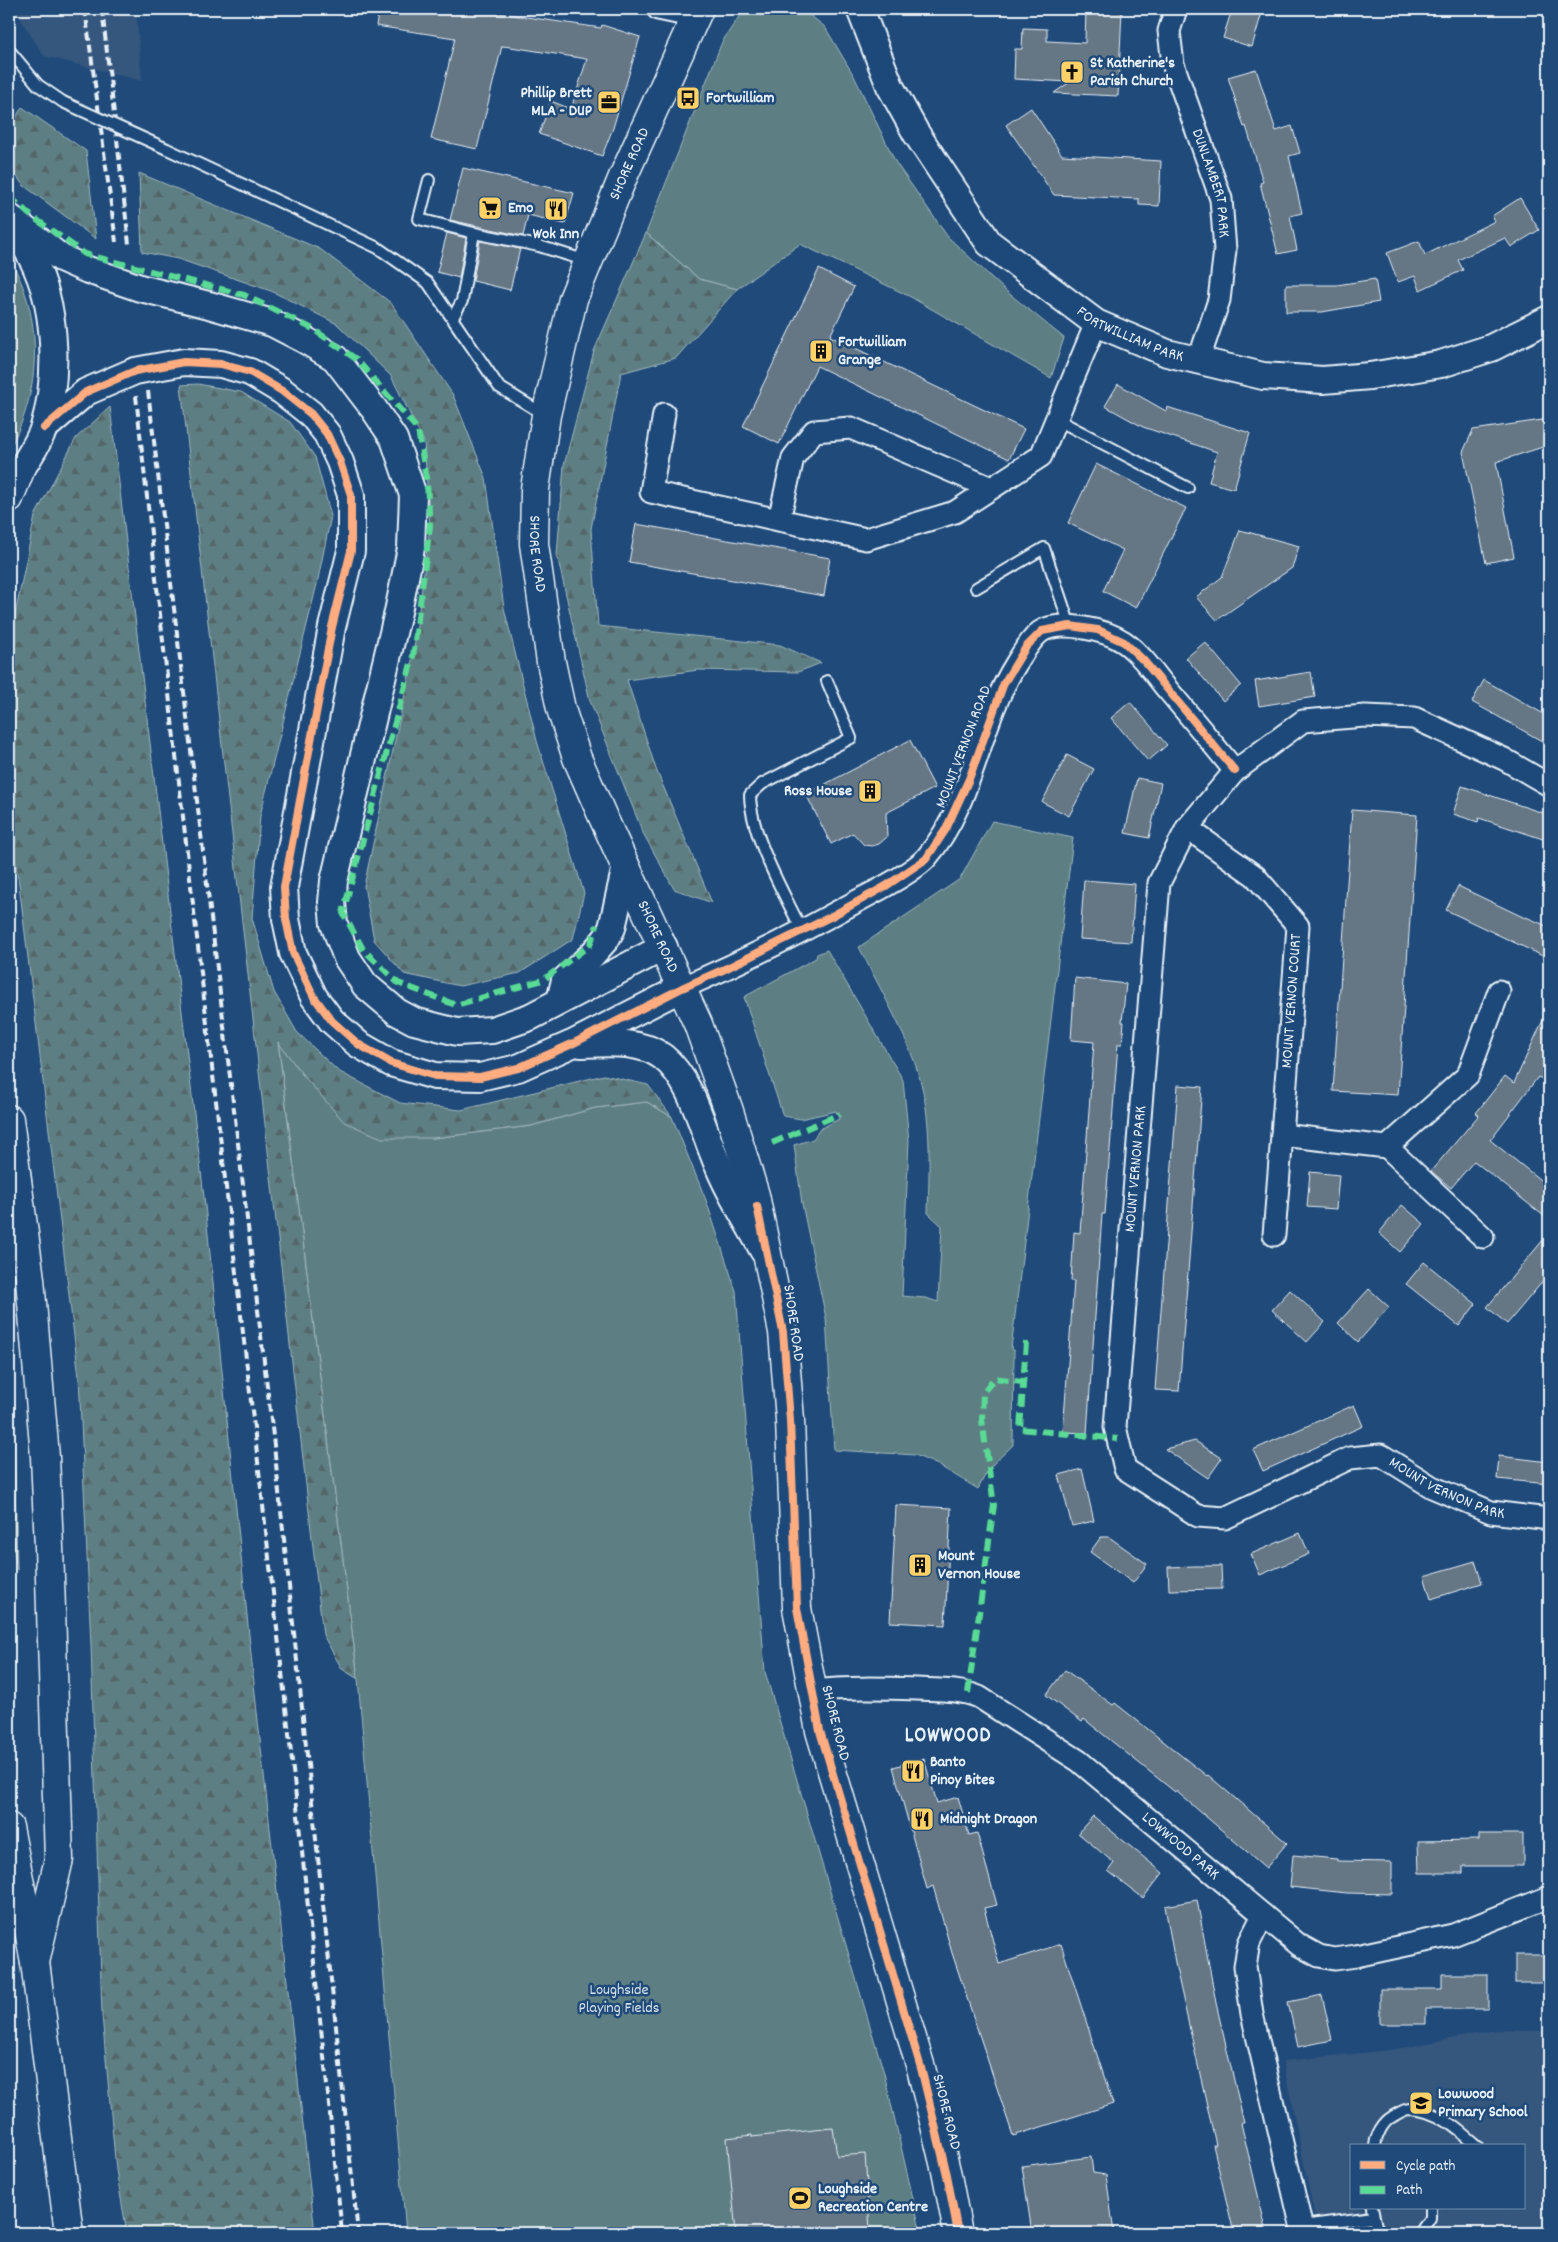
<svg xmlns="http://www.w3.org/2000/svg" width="1558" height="2242" viewBox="0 0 1558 2242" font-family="Dekko,sans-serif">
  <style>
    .built { fill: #34577d; fill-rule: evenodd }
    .green { fill: #5d7f83; stroke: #a2b8be }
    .forest { fill: url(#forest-firs); stroke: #a2b8be }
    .building { fill: #657685; stroke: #e8f1f8 }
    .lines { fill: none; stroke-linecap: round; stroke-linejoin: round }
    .service-casing { stroke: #e8f1f8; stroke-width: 14 }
    .minor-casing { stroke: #e8f1f8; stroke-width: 25 }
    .tertiary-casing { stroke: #e8f1f8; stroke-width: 30 }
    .primary-casing { stroke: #e8f1f8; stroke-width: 31 }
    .motorway-casing { stroke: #e8f1f8; stroke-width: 31 }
    .service { stroke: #1f4a7a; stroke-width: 10 }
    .minor { stroke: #1f4a7a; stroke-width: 21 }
    .tertiary { stroke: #1f4a7a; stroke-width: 26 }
    .primary { stroke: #1f4a7a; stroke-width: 28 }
    .motorway { stroke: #1f4a7a; stroke-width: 28 }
    .rail { stroke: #e8f1f8; stroke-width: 4; stroke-dasharray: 8 4; stroke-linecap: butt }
    .service-bridge-casing { stroke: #e8f1f8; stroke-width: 14; stroke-linecap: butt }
    .service-bridge { stroke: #1f4a7a; stroke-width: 10 }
    .quiet { stroke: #5adb95; stroke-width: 6; stroke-dasharray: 12 6; stroke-linecap: butt }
    .cycleway-casing { stroke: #1f4a7a; stroke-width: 11 }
    .cycleway { stroke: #ffac80; stroke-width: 8 }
    .labels { text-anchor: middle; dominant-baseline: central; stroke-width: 5; stroke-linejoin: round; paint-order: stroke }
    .poi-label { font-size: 16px; font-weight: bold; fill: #e8f1f8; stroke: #1f4a7a; text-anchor: start }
    .street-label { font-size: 16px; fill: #e8f1f8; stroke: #1f4a7a }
    .park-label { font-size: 16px; fill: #d3e0e6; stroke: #1f4a7a }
    .district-label { font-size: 21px; font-weight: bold; letter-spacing: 1px; fill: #e8f1f8; stroke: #1f4a7a }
  </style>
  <defs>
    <pattern id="forest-firs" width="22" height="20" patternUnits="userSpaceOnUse" patternTransform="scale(1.25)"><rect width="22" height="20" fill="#5d7f83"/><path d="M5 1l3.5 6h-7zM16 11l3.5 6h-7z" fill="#536669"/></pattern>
  </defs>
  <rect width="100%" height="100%" fill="#1f4a7a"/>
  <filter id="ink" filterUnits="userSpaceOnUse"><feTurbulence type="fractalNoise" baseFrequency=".02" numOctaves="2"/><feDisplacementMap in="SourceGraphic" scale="10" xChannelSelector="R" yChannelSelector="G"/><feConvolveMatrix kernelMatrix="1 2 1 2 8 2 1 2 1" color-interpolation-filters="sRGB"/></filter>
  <g filter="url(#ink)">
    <g class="built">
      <polygon points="14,9 136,9 142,81 44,56"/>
      <path d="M1497,2030l52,1v202h-231l-35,-172 107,-11zM1352,2146h172v62h-172z"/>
    </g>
    <g class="green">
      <polygon points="744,9 802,9 825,27 854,76 896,163 948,237 1006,291 1064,338 1051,378 909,296 800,244 737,289 699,279 646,233 722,42"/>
      <path d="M9,258c35,58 33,133 0,191z"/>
      <path d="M992,821l81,17 -62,511 3,2 -1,94 -24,23 -11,21 -40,-24 -23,-10 -81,-5 -8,-132 -24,-114 -8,-59 19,-6 7,-10 19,-10 -3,-8 -35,8 -18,-3 -39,-119 72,-39 1,-4 10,-4 76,130 6,61 -7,155 24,2 12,4 4,-76 -14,-13c1,-43 4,-88 -7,-130 -11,-43 -42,-96 -62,-136l101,-68z"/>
      <polygon points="278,1041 302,1074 433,1138 531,1126 595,1108 647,1102 672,1117 706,1200 736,1291 765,1672 884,2073 921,2233 406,2233 358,1679"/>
    </g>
    <g class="forest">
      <polygon points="22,107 86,151 96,239 23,185 9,166 9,121 12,124"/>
      <polygon points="139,173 320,249 391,303 453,395 486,478 504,608 537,741 584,893 573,939 520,973 460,986 404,974 374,940 364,886 413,656 430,526 424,442 391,376 337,324 271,291 178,259 142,252"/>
      <polygon points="646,233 699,279 737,289 676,358 621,373 591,529 598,626 780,645 821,663 798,672 698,670 627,680 656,769 712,903 674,889 643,833 590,701 557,555 564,465 594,351"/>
      <polygon points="198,384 241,392 290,422 315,457 331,516 317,584 260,816 252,918 274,992 297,1032 338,1071 400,1103 461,1110 604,1075 648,1085 672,1117 647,1102 595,1108 531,1126 433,1138 382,1138 344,1122 302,1074 278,1042 358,1679 342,1669 323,1635 181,385"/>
      <polygon points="110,407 205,1205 256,1703 315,2233 127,2233 116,2170 102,2015 91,1645 79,1377 19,884 9,826 9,645 35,516 76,438"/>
      <polygon points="9,1346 13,1378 17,1570 9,1518"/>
    </g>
    <g class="building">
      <polygon points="379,9 472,9 601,28 602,25 640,37 613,128 602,156 539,134 551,101 571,109 587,59 511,47 502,46 477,149 431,139 455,38 376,26"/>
      <polygon points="1086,9 1122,9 1118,96 1054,93 1070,82 1014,79 1015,49 1022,49 1023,28 1047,29 1047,41 1085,43"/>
      <polygon points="1232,9 1263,9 1252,47 1223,38"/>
      <polygon points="1256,69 1276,131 1292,126 1300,153 1289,156 1302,213 1290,216 1297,250 1278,254 1260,183 1263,182 1246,126 1244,127 1228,77"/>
      <polygon points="1031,108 1062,155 1161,161 1159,206 1139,205 1139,199 1054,195 1006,125"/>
      <polygon points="463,168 574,193 565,224 528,215 523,236 450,220"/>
      <polygon points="1520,198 1539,230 1511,247 1505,238 1458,260 1463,270 1420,290 1415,276 1398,282 1387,253 1419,241 1425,255 1495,221 1492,216"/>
      <polygon points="447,233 466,238 459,278 437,272"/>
      <polygon points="480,241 520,249 510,290 473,281"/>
      <polygon points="819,269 854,287 830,336 1024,429 1009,459 817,366 779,444 743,426"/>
      <polygon points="1375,279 1379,302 1322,312 1286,312 1286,285 1337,285"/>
      <polygon points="1118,384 1166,411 1167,407 1250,433 1234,489 1209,482 1217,452 1143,427 1105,406"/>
      <polygon points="1549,419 1549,445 1496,462 1514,557 1486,563 1463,452 1473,430"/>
      <polygon points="1096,464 1186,508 1136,608 1103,591 1123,550 1068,523"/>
      <polygon points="636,524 830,558 824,596 629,562"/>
      <polygon points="1240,530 1299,546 1292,568 1217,620 1196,597 1222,577"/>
      <polygon points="1205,642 1241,685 1223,701 1186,658"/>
      <polygon points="1311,672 1315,697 1259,706 1255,681"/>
      <polygon points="1484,680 1549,717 1549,745 1472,702"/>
      <polygon points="1130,702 1167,745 1148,761 1111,718"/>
      <polygon points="910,740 935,788 886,813 887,837 879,844 872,846 864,845 853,833 831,844 806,794"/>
      <polygon points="1067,755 1094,769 1069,816 1042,802"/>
      <polygon points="1137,778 1161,783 1149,838 1125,833"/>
      <polygon points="1462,786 1549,815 1549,841 1479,818 1478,822 1453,814"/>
      <polygon points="1352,810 1417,815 1398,1095 1333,1091"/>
      <polygon points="1084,880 1135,884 1131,942 1080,939"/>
      <polygon points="1458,886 1525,918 1526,917 1549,927 1549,959 1446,910"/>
      <polygon points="1075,978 1126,984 1122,1022 1124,1022 1122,1044 1118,1044 1105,1214 1102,1214 1087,1433 1063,1432 1074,1281 1071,1281 1074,1232 1080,1233 1094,1042 1071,1040"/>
      <polygon points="1549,1007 1549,1082 1538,1077 1490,1140 1549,1187 1549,1220 1474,1161 1451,1188 1431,1171 1479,1115 1476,1113 1505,1076 1514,1083"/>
      <polygon points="1178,1085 1202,1087 1179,1391 1155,1390"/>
      <polygon points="1310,1172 1339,1175 1336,1209 1307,1207"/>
      <polygon points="1402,1205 1424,1224 1400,1252 1379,1233"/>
      <polygon points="1549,1233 1549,1274 1507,1324 1487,1307"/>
      <polygon points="1424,1262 1476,1304 1459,1326 1406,1284"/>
      <polygon points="1369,1289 1389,1307 1358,1342 1338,1323"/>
      <polygon points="1290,1290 1325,1322 1307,1342 1272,1310"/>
      <polygon points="1354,1405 1363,1426 1263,1471 1253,1450"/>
      <polygon points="1195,1441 1222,1458 1208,1478 1165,1449"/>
      <polygon points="1499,1456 1549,1462 1549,1484 1497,1479"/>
      <polygon points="1082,1469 1094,1521 1072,1526 1059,1475"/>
      <polygon points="896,1505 951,1508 945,1625 890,1622"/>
      <polygon points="1300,1533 1309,1554 1260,1575 1251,1554"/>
      <polygon points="1101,1537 1109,1537 1147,1564 1133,1583 1090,1552"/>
      <polygon points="1475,1561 1482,1583 1431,1599 1424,1576"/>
      <polygon points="1195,1566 1221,1566 1222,1589 1169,1590 1168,1567"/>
      <polygon points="1065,1670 1113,1705 1115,1703 1207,1776 1208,1775 1287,1843 1266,1868 1176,1791 1175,1792 1084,1719 1082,1722 1046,1695"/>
      <polygon points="924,1759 937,1803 958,1797 969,1835 977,1833 997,1905 984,1908 999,1964 1061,1944 1113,2104 1013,2136 952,1953 933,1886 927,1889 893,1767"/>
      <polygon points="1093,1816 1163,1873 1143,1898 1108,1871 1114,1863 1078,1833"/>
      <polygon points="1479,1834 1523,1834 1523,1866 1463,1866 1463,1873 1419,1873 1418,1841 1479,1840"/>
      <polygon points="1293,1855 1337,1859 1337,1861 1392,1862 1392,1894 1347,1893 1290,1887"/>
      <polygon points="1197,1900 1216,2003 1244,2123 1241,2123 1267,2233 1234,2233 1213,2145 1216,2145 1176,1968 1165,1906"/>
      <rect x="1515" y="1955" width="34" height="28"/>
      <polygon points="1442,1974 1488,1974 1488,2009 1426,2009 1426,2024 1380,2024 1380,1989 1442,1989"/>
      <polygon points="1322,1995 1332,2040 1298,2047 1288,2002"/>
      <polygon points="833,2128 837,2156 865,2154 870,2231 848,2233 736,2233 727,2138 752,2135 752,2137"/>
      <polygon points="1091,2157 1093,2173 1106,2175 1114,2233 1032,2233 1022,2166"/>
    </g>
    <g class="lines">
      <g class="service-casing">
        <g id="service">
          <polyline points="9,50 38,85 63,102"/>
          <polyline points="167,149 378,248 428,283 499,387 545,415"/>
          <polyline points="429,180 419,219 474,233"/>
          <polyline points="452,319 462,301 474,233 539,246 587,261"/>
          <polyline points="1056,419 1188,488"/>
          <polyline points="976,588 1044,548 1070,626"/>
          <path d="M802,931c-18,-38 -51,-94 -52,-136l12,-11 89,-46 -24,-57"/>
          <path d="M1375,2146c1,-11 8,-24 17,-29 5,-3 12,-8 18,-8 27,1 48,20 67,37"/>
          <polyline points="1372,2208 1376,2226 1382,2233"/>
          <polyline points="1302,2226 1373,2217"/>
          <polyline points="1420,2233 1430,2218 1430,2208"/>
        </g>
      </g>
      <g class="minor-casing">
        <g id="minor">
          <polyline points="658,9 696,17"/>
          <path id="s1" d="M1176,9l-7,22 4,33 48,135 4,51 -6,50 -20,59"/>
          <polyline points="664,414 651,492 866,539 955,512 1041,456 1096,323"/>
          <polyline points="779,520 793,458 814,431 851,428 991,488"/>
          <path id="s2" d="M1549,785l-45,-26 -90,-41 -49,-2 -62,5 -68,50 -48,57 -28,55 -44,544 10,42 73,47 27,2 125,-60 31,-3 51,32 59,25 58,7"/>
          <polyline points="1187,828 1255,876 1298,926 1282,1135"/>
          <path d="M682,988c62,-27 122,-57 181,-90 16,-8 53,-28 64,-41 47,-55 51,-133 89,-193 7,-11 14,-24 24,-32 19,-13 66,-2 84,10 17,12 30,31 43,47 23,27 46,55 68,82"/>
          <polyline points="1387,1147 1483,1237"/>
          <polyline points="1274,1235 1282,1135 1387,1147 1468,1075 1499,991"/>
          <path id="s3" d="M812,1691c35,-4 70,-3 105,-2 21,1 42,0 62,8l100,64 220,184 20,11 16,3 21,-3 97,-21 96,-38"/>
          <polyline points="1263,1915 1249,1943 1245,1966 1252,2014 1303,2233"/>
        </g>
      </g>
      <g class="tertiary-casing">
        <g id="tertiary">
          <path id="s4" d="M860,9l30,77 26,47 73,110 107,80 71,30 96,23 60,4 47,-4 71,-12 50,-16 58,-29"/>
          <polyline points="9,217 61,258 88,270 140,288 209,305 272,323 305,340 335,358 374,409 394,439 413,495 411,548 398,612 334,881 332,902 334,924 347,958 365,985 397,1012 414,1021 457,1032 492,1030 530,1017 664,947"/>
          <polyline points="44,428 86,392 135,371 184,362 221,364 250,372 282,391 311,414 327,434 340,462 351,495 351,551 332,627 284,887 286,919 293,953 314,997 332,1021 358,1044 391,1063 435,1076 480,1077 518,1068 572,1044 682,988"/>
          <path d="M9,486c11,-14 30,-43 35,-59 14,-47 13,-112 -7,-158 -6,-15 -16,-29 -24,-43"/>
          <polyline points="560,1001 565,980 591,956 606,939 612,928 626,866"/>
          <path d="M581,1044c26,-1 60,-4 82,13 30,24 40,75 55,108 12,30 30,57 45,85"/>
        </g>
      </g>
      <g class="primary-casing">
        <g id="primary">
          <path id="s5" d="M699,9l-76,168 -50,122 -27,116 -11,74 -1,55 17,118 10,47 16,49 25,57 96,209 31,87 26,84 28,137 7,88 7,188 23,123 101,337 26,107 11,58"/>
        </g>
      </g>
      <g class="motorway-casing">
        <g id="motorway">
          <polyline points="9,498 19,473"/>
          <polyline points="9,1119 30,1279 45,1457 49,1547 59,1859 35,1962"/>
          <polyline points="9,1827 35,1962 69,2233"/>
        </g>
      </g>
      <use href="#service" class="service"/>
      <use href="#minor" class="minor"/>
      <use href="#tertiary" class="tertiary"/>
      <use href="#primary" class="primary"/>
      <use href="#motorway" class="motorway"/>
      <g class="rail">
        <polyline points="85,9 116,242"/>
        <polyline points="102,9 129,244"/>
        <polyline points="148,391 273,1436 358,2233"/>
        <path d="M136,396c66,613 145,1224 206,1837"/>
      </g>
      <g class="service-bridge-casing">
        <polyline id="service-bridge" points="63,102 167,149"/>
      </g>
      <use href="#service-bridge" class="service-bridge"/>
      <g class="quiet">
        <polyline points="9,196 30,215 85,254 244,295 313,329 356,359 418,430 427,484 430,526 413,656 343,913 363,949 398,983 456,1005 543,980 590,945 597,925"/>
        <polyline points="772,1143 840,1114"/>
        <polyline points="1026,1342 1020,1429 1118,1439"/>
        <polyline points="968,1693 994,1505 982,1420 983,1393 994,1378 1022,1382"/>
      </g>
      <g class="cycleway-casing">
        <g id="cycleway">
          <polyline points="44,428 86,392 135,371 184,362 221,364 250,372 282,391 311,414 327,434 340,462 351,495 351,551 332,627 284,887 286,919 293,953 314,997 332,1021 358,1044 391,1063 435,1076 480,1077 518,1068 572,1044 682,988 727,968 830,917 886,886 926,859 946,829 969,779 1004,683 1026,647 1042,631 1070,626 1098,630 1124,642 1144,661 1235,771"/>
          <polyline points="757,1206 783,1332 790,1420 797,1608 820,1731 921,2068 947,2175 958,2233"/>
        </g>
      </g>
      <use href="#cycleway" class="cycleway"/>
    </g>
  </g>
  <defs>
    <g id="church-square" transform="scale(1.25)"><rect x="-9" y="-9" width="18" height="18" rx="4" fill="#ffd166" stroke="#1f4a7a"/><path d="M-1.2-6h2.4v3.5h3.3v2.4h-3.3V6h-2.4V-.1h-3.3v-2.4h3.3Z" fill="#111"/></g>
    <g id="bus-square" transform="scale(1.25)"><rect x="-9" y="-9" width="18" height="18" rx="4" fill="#ffd166" stroke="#1f4a7a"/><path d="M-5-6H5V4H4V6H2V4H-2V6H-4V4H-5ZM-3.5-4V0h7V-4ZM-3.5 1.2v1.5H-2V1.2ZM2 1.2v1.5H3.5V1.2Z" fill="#111"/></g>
    <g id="office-square" transform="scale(1.25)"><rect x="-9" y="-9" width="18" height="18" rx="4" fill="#ffd166" stroke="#1f4a7a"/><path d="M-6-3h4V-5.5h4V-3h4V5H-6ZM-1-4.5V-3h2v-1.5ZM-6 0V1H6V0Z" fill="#111"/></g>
    <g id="supermarket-square" transform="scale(1.25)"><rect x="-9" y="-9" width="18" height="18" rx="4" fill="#ffd166" stroke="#1f4a7a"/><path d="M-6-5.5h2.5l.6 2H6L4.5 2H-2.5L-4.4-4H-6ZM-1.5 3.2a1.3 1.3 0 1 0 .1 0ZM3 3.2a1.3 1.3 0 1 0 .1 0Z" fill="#111"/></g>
    <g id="restaurant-square" transform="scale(1.25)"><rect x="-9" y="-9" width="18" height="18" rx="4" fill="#ffd166" stroke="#1f4a7a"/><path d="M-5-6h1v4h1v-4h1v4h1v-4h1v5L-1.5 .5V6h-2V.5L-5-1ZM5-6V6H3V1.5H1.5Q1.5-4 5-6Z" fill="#111"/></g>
    <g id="building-square" transform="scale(1.25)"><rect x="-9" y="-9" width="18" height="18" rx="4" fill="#ffd166" stroke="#1f4a7a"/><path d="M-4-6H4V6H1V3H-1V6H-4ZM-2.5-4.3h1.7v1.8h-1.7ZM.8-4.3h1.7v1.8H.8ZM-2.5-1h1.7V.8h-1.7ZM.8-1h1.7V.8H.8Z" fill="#111"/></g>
    <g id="school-square" transform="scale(1.25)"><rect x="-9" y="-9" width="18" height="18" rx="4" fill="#ffd166" stroke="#1f4a7a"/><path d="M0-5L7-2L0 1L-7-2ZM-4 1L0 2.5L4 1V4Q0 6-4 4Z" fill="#111"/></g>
    <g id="stadium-square" transform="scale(1.25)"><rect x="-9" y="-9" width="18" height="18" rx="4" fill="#ffd166" stroke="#1f4a7a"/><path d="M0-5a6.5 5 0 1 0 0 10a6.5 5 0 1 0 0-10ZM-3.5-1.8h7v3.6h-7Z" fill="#111"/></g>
  </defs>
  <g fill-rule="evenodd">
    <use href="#church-square" x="1072" y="72"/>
    <use href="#bus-square" x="688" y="98"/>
    <use href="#office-square" x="609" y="102"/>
    <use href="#supermarket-square" x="490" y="208"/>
    <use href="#restaurant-square" x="556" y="209"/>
    <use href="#building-square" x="821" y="351"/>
    <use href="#building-square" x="870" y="791"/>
    <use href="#building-square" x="920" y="1565"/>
    <use href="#restaurant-square" x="913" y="1771"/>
    <use href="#restaurant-square" x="922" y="1819"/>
    <use href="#school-square" x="1421" y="2103"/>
    <use href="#stadium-square" x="800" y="2198"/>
  </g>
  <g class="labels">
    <g class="poi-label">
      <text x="1090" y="63">St Katherine's<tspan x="1090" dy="18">Parish Church</tspan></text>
      <text x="592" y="93" text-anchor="end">Phillip Brett<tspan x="592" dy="18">MLA - DUP</tspan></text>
      <text x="706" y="98">Fortwilliam</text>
      <text x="508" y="208">Emo</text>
      <text x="556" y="234" text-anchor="middle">Wok Inn</text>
      <text x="838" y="342">Fortwilliam<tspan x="838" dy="18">Grange</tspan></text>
      <text x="852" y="791" text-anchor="end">Ross House</text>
      <text x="938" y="1556">Mount<tspan x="938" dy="18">Vernon House</tspan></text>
      <text x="930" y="1762">Banto<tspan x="930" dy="18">Pinoy Bites</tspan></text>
      <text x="940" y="1819">Midnight Dragon</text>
      <text x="1438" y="2094">Lowwood<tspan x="1438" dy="18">Primary School</tspan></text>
      <text x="818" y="2189">Loughside<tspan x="818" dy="18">Recreation Centre</tspan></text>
    </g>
    <g class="street-label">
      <text transform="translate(630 164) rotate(-66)">SHORE ROAD</text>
      <text stroke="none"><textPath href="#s1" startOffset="182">DUNLAMBERT PARK</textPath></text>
      <text stroke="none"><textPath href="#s4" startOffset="438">FORTWILLIAM PARK</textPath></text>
      <text stroke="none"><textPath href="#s5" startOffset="575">SHORE ROAD</textPath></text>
      <text transform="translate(964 747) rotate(-69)">MOUNT VERNON ROAD</text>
      <text stroke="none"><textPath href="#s5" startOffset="980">SHORE ROAD</textPath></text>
      <text transform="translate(1292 1001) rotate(-86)">MOUNT VERNON COURT</text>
      <text transform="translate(1136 1169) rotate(-85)">MOUNT VERNON PARK</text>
      <text transform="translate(793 1323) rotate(82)">SHORE ROAD</text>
      <text stroke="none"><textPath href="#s2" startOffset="1430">MOUNT VERNON PARK</textPath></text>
      <text transform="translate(835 1723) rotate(76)">SHORE ROAD</text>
      <text stroke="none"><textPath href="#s3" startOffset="419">LOWWOOD PARK</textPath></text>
      <text transform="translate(946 2112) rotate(76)">SHORE ROAD</text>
    </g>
    <g class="park-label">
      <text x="619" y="1990">Loughside<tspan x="619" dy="18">Playing Fields</tspan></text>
    </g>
    <g class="district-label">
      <text x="948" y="1737">LOWWOOD</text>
    </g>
  </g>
  <rect width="1558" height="2242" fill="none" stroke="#1f4a7a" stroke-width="30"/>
  <rect x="15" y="15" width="1528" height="2212" fill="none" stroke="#e8f1f8" stroke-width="2" filter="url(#ink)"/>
  <rect x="1350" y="2144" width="175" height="65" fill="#1f4a7a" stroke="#6f8dac"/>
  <rect x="1360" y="2161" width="25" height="8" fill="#ffac80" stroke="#6f8dac"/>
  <text x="1396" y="2170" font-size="15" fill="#e8f1f8">Cycle path</text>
  <rect x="1360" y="2186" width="25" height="8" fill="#5adb95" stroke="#6f8dac"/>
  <text x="1396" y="2194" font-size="15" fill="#e8f1f8">Path</text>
</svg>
